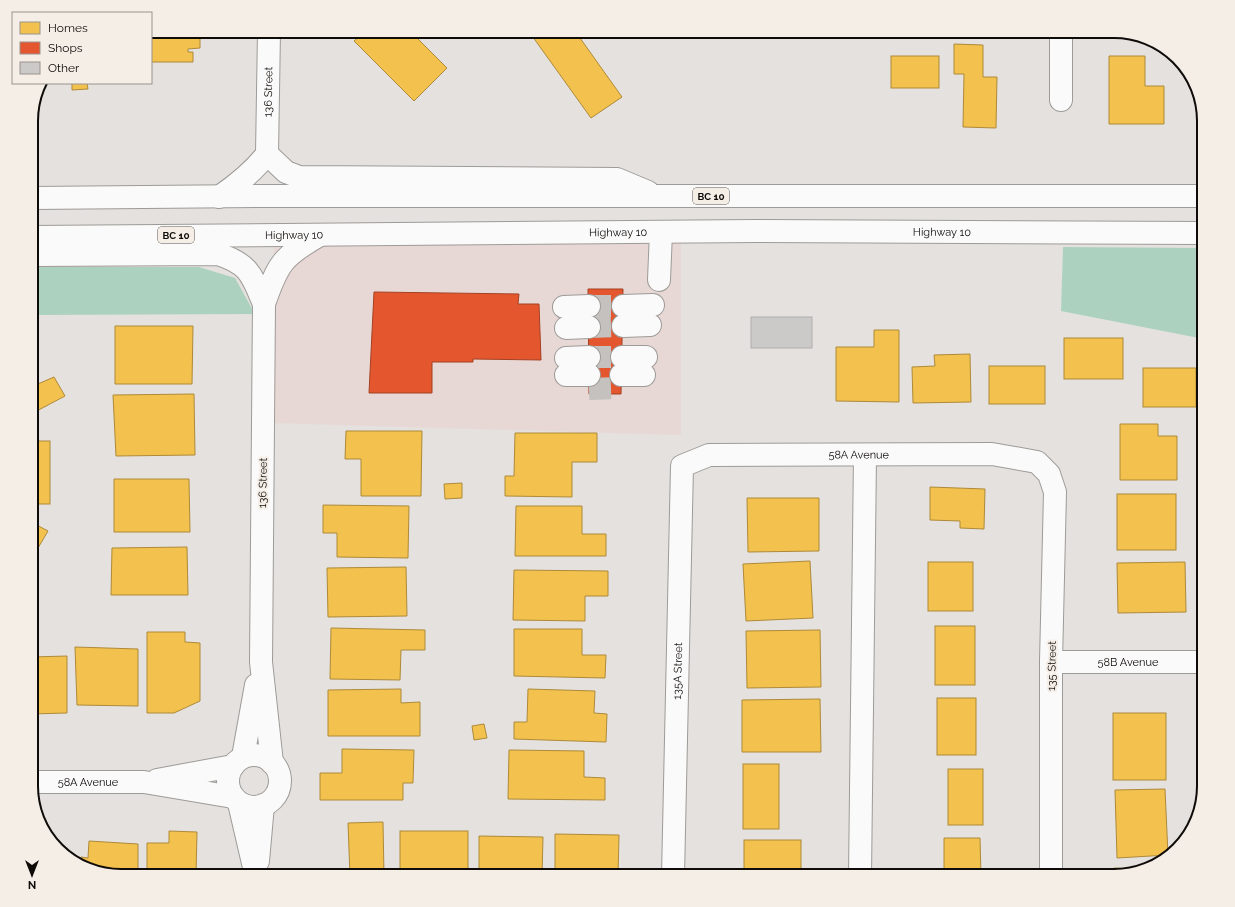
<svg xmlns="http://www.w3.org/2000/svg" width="1235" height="907" viewBox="0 0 1235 907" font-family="Raleway,sans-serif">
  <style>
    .commercial { fill: #e8d8d5 }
    .green { fill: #acd2bf }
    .homes { fill: #f2c14e; stroke: #ae8a39 }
    .shops { fill: #e4572e; stroke: #a44023 }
    .building { fill: #ccc9c9; stroke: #afadad }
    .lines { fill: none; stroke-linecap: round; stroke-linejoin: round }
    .minor-tunnel { stroke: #c4c1be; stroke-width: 22; stroke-dasharray: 22 11; stroke-linecap: butt }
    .minor-casing { stroke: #9d9b98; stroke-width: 24 }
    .highway-casing { stroke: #9d9b98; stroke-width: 24 }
    .minor { stroke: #fbfafa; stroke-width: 22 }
    .highway { stroke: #fbfafa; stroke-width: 22 }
    .labels { text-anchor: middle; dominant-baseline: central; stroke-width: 4; stroke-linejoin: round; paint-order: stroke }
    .shield { fill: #f5eee7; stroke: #534f4c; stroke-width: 1 }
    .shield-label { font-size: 10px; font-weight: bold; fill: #0e0b09 }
    .street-label { font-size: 11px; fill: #0e0b09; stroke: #f5eee7 }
    .rim { fill: none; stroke: #0e0b09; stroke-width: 2 }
  </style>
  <rect width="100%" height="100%" fill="#e4e1de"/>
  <polygon class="commercial" points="274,239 681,240 681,435 270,423"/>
  <g class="green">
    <polygon points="1063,247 1204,248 1204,339 1061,311"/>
    <polygon points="31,267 199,267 235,278 255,314 31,315"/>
  </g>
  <g class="homes">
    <polygon points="151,31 200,31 200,48 188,49 188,52 193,52 193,62 151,62"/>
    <polygon points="365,31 410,31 447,68 414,101 354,41"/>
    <polygon points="533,31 558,31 561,35 567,31 575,31 622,97 591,118 530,33"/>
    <polygon points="954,44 983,45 983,77 997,77 996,128 963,127 964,74 954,74"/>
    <rect x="891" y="56" width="48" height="32"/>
    <polygon points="1109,56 1145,56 1145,86 1164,86 1164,124 1109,124"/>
    <polygon points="1186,71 1192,78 1186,78"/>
    <polygon points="72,83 87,83 88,89 72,90"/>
    <polygon points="115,326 193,326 192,384 115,384"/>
    <polygon points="874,330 899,330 899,402 836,401 836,347 874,347"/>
    <rect x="1064" y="338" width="59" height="41"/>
    <polygon points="970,354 971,402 913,403 912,367 935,366 934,355"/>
    <rect x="989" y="366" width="56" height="38"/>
    <rect x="1143" y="368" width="53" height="39"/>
    <polygon points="54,377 65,396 31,414 31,387"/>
    <polygon points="194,394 195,455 116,456 113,395"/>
    <polygon points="1120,424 1158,424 1158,436 1177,436 1177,480 1120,480"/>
    <polygon points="346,431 422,431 421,496 361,496 361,459 345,459"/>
    <polygon points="515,433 597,433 597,462 572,462 572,497 505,496 505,476 514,476"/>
    <rect x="31" y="441" width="19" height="63"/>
    <polygon points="114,479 189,479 190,532 114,532"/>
    <polygon points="462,483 462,498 445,499 444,484"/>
    <polygon points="930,487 985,489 984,529 960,528 960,521 930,520"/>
    <rect x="1117" y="494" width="59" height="56"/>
    <polygon points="747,498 819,498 819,551 748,552"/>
    <polygon points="323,505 409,506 408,558 337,557 337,533 323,533"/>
    <polygon points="516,506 582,506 582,534 606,534 606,556 515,556"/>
    <polygon points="31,522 48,531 31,560"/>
    <polygon points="187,547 188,595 111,595 112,548"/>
    <polygon points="810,561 813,618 746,621 743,564"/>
    <rect x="928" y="562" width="45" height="49"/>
    <polygon points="1185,562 1186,612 1118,613 1117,563"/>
    <polygon points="406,567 407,616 328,617 327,568"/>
    <polygon points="514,570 608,571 608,596 585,596 585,621 513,620"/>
    <rect x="935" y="626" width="40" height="59"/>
    <polygon points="331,628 425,630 425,650 401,650 400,680 330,679"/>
    <polygon points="514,629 582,629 582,655 606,655 605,678 514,676"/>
    <polygon points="820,630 821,687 747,688 746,631"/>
    <polygon points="147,632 185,632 185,642 200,643 200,701 174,713 147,713"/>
    <polygon points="75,647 138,649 138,706 77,705"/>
    <polygon points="67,656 67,713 31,714 31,657"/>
    <polygon points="401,689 401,703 420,702 420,736 328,736 328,690"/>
    <polygon points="528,689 595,691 594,713 607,714 606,742 514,739 514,722 527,722"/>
    <rect x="937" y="698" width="39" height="57"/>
    <polygon points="820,699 821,752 742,752 742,700"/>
    <rect x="1113" y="713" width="53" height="67"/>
    <polygon points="484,724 487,738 474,740 472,726"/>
    <polygon points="342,749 414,750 413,783 403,783 403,800 320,800 320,773 342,773"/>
    <polygon points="509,750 584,751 584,777 605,778 605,800 508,799"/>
    <rect x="743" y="764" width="36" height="65"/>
    <rect x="948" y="769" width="35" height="56"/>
    <polygon points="1165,789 1168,855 1117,858 1115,790"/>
    <polygon points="383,822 384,876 350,876 348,823"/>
    <polygon points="169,831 197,832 196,876 147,876 147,843 169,843"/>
    <rect x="400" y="831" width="68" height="45"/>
    <polygon points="555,834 619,835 618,876 555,876"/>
    <polygon points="479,836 543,837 542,876 479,876"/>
    <polygon points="944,838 980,838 981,876 944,876"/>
    <rect x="744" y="840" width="57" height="36"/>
    <polygon points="89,841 138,844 138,876 121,876 81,863 81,857 88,858"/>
    <polygon points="60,849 66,849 66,857"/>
    <polygon points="1114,868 1143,869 1114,876"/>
  </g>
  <g class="shops">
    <polygon points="588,289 623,289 621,394 589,394"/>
    <polygon points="374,292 519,294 518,304 539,304 541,360 473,359 473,362 432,362 432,393 369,393"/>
  </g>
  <rect class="building" x="751" y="317" width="61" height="31"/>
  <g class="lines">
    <g class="minor-tunnel">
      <polyline points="589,306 623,306"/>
      <polyline points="589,327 623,326"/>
      <polyline points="589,357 622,357"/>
      <polyline points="589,389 621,388"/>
    </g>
    <g class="minor-casing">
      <g id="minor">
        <polyline points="1061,100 1061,31"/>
        <path id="s1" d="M267,154l2,-123"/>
        <polyline points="659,280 661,232"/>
        <polyline points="264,304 261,662 272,763"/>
        <polyline points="623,306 653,305"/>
        <polyline points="564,307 589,306"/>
        <polyline points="623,326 650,325"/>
        <polyline points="566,328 589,327"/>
        <polyline points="622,357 646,357"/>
        <polyline points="566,358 589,357"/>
        <polyline points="566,375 589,375"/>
        <polyline points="621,375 644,375"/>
        <path id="s2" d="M1051,662h153"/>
        <circle cx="254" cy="781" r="26"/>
        <polyline points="243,757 256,685"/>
        <polyline points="157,780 233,766"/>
        <path id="s3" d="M31,782h113l89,15"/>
        <polyline points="239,803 256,876"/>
        <polyline points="258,861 263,805"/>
        <path id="s4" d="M673,876l9,-410 27,-11 283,-1 45,8 12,12 6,18 -4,170v214"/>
        <polyline points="860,876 865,455"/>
      </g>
    </g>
    <g class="highway-casing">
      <g id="highway">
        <path d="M219,197c19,-13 34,-25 48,-43l19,18 13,5 318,2 31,13"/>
        <polyline points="31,198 267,196 1204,196"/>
        <path id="s5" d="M31,237l724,-6 449,2"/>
        <path d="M31,255l187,-1c32,10 34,22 46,50"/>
        <path d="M264,304c14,-41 19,-48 56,-69"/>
      </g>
    </g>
    <use href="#minor" class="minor"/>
    <use href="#highway" class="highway"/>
  </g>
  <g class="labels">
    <g class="shield">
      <rect x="693" y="188" width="36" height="16" rx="3"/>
      <rect x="158" y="227" width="36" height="16" rx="3"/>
    </g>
    <g class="shield-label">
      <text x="711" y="196">BC 10</text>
      <text x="176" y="235">BC 10</text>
    </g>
    <g class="street-label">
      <text stroke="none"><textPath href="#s1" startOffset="62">136 Street</textPath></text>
      <text stroke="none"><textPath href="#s5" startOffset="587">Highway 10</textPath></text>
      <text stroke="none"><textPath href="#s5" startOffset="911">Highway 10</textPath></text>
      <text stroke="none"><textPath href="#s5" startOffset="263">Highway 10</textPath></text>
      <text stroke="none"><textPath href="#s4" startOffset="589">58A Avenue</textPath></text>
      <text transform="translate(263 483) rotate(-89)">136 Street</text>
      <text stroke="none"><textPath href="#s2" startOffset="77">58B Avenue</textPath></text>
      <text transform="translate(1052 666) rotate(-89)">135 Street</text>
      <text stroke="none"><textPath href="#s4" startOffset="205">135A Street</textPath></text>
      <text stroke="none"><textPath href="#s3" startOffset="57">58A Avenue</textPath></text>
    </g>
  </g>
  <path d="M0 0H1235V907H0ZM121 38H1114A83 83 0 0 1 1197 121V786A83 83 0 0 1 1114 869H121A83 83 0 0 1 38 786V121A83 83 0 0 1 121 38Z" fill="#f5eee7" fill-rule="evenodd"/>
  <path class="rim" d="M121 38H1114A83 83 0 0 1 1197 121V786A83 83 0 0 1 1114 869H121A83 83 0 0 1 38 786V121A83 83 0 0 1 121 38Z"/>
  <rect x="12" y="12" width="140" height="72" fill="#f5eee7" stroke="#99938e"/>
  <rect x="20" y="22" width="20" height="12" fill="#f2c14e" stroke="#99938e"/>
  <text x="48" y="32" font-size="12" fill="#0e0b09">Homes</text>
  <rect x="20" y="42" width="20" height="12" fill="#e4572e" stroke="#99938e"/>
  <text x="48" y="52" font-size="12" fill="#0e0b09">Shops</text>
  <rect x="20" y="62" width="20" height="12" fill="#ccc9c9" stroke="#99938e"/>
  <text x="48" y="72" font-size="12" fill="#0e0b09">Other</text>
  <g transform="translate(32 875) rotate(180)" stroke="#f5eee7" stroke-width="3" paint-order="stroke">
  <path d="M0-3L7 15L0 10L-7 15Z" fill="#0e0b09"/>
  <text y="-6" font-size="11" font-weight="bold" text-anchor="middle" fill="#0e0b09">N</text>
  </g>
</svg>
